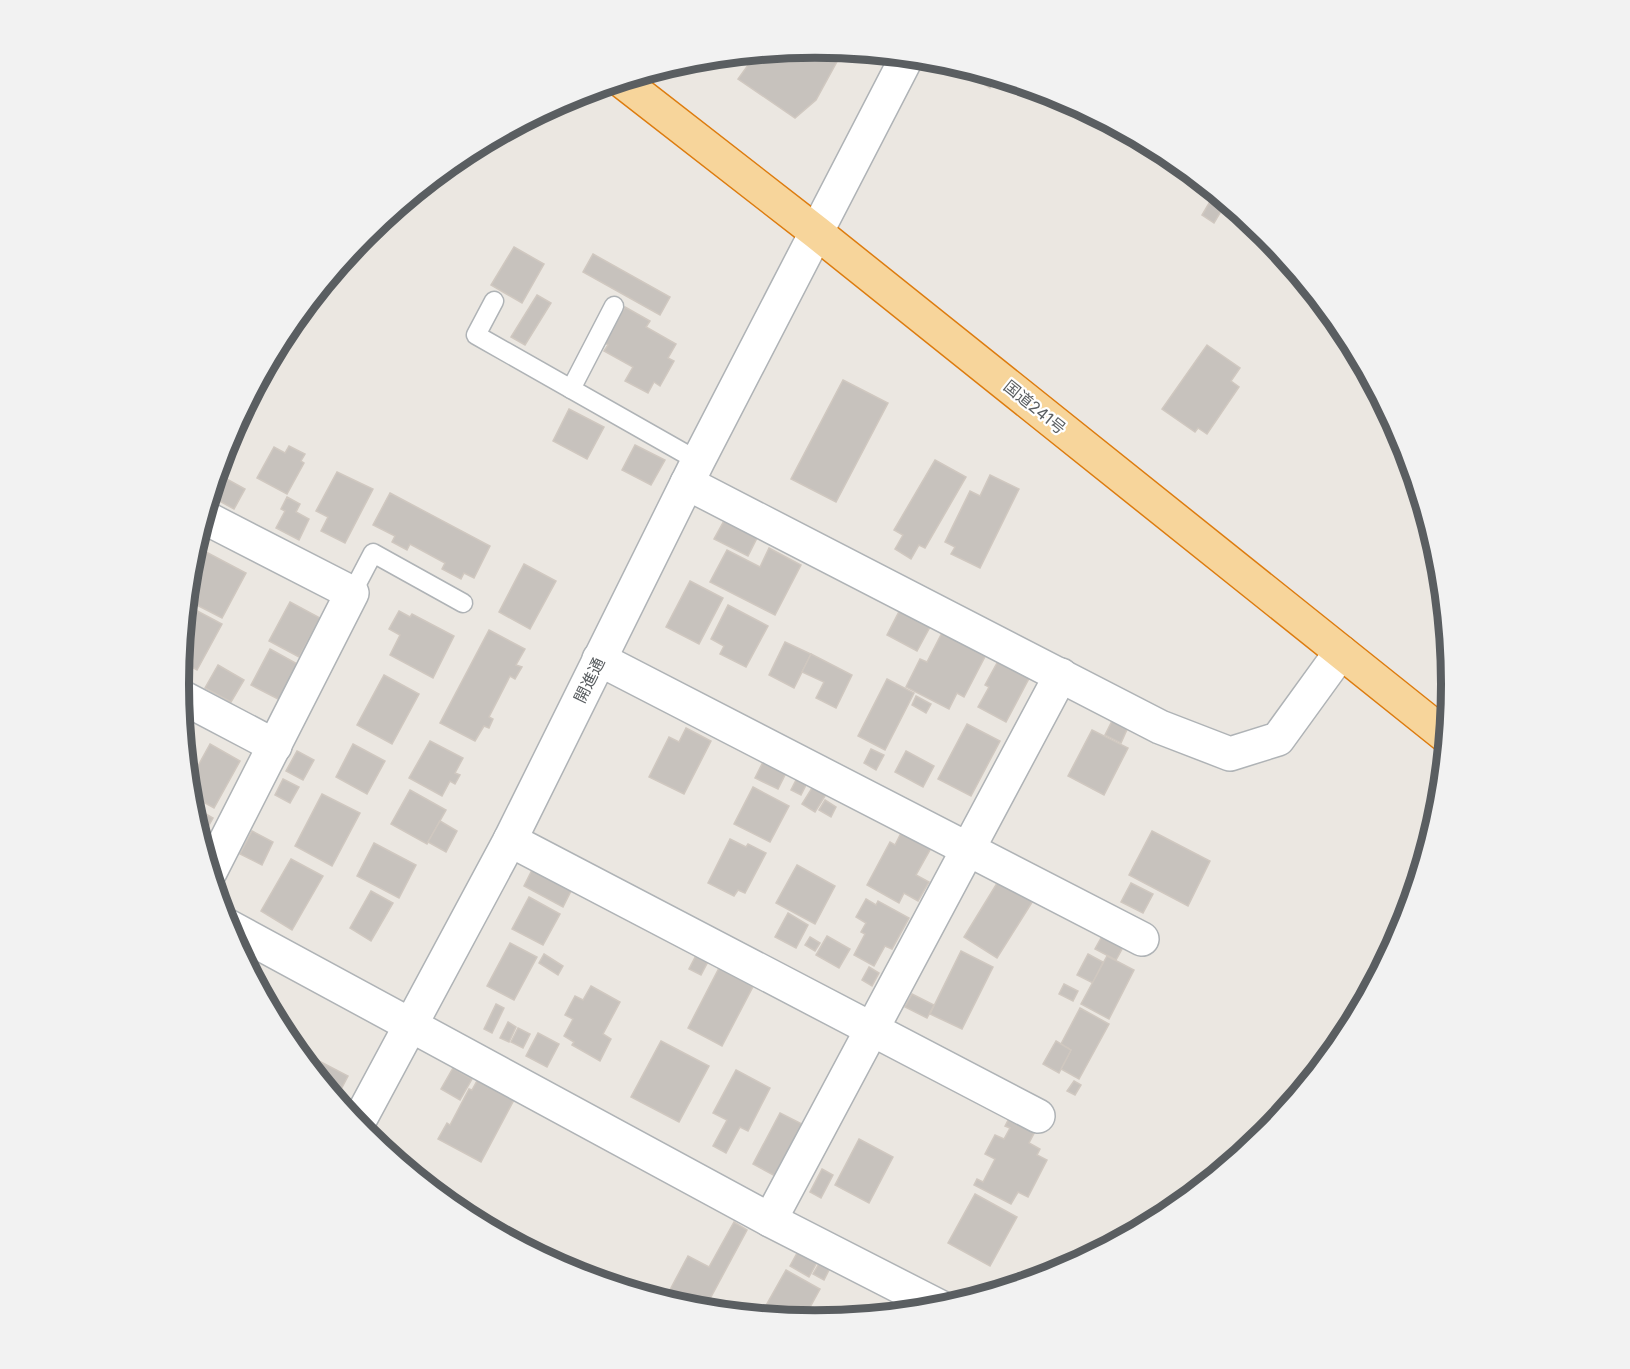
<svg xmlns="http://www.w3.org/2000/svg" width="1630" height="1369" viewBox="0 0 1630 1369" font-family="Inter,'Noto Sans JP',sans-serif">
  <style>
    .building { fill: #c7c2bd; stroke: #d0c8c0; stroke-width: 1.5 }
    .lines { fill: none; stroke-linecap: round; stroke-linejoin: round }
    .service-casing { stroke: #afb3b6; stroke-width: 21 }
    .minor-casing { stroke: #afb3b6; stroke-width: 36 }
    .tertiary-casing { stroke: #afb3b6; stroke-width: 36 }
    .trunk-casing { stroke: #dd7c0f; stroke-width: 36 }
    .service { stroke: #fff; stroke-width: 18 }
    .minor { stroke: #fff; stroke-width: 33 }
    .tertiary { stroke: #fff; stroke-width: 33 }
    .trunk { stroke: #f7d59b; stroke-width: 33 }
    .labels { text-anchor: middle; dominant-baseline: central; stroke-width: 4.5; stroke-linejoin: round; paint-order: stroke }
    .street-label { font-size: 16px; fill: #5a5e61; stroke: #fff }
    .rim { fill: none; stroke: #5a5e61; stroke-width: 8 }
  </style>
  <rect width="100%" height="100%" fill="#ebe7e1"/>
  <g class="building">
    <polygon points="815,48 827,49 839,58 816,100 795,118 738,79 756,54"/>
    <polygon points="954,65 996,78 990,88"/>
    <polygon points="1215,193 1226,203 1214,223 1202,215"/>
    <polygon points="514,247 544,264 522,303 491,285"/>
    <polygon points="593,254 670,297 660,315 583,272"/>
    <polygon points="537,295 551,303 525,345 511,337"/>
    <polygon points="625,307 650,321 646,327 676,344 668,358 674,361 660,386 654,382 648,393 625,381 633,367 604,351 608,345 605,343 613,317 618,319"/>
    <polygon points="1207,345 1240,368 1231,381 1239,387 1207,434 1198,428 1195,432 1162,409"/>
    <polygon points="843,380 888,403 836,502 791,479"/>
    <polygon points="569,409 604,427 587,459 553,441"/>
    <polygon points="635,445 665,460 651,485 622,470"/>
    <polygon points="289,446 305,454 301,461 304,463 287,494 257,478 274,447 285,453"/>
    <polygon points="935,460 966,477 925,548 919,545 911,559 895,549 903,535 894,530"/>
    <polygon points="337,472 373,489 345,543 321,531 328,517 316,511"/>
    <polygon points="990,475 1019,489 980,568 951,554 955,547 945,542 970,491 980,496"/>
    <polygon points="223,477 245,489 234,509 212,497"/>
    <polygon points="390,493 490,546 474,578 464,573 461,579 442,569 445,563 410,544 407,550 392,542 395,536 373,525"/>
    <polygon points="287,497 300,504 296,512 309,519 299,540 276,528 285,511 281,509"/>
    <polygon points="725,519 758,536 748,556 714,539"/>
    <polygon points="769,548 801,565 775,615 710,582 727,550 760,567"/>
    <polygon points="206,552 246,573 222,618 187,600 188,584"/>
    <polygon points="524,564 556,581 530,629 499,612"/>
    <polygon points="690,581 723,598 699,644 666,627"/>
    <polygon points="906,598 937,614 917,651 887,635"/>
    <polygon points="290,602 320,618 299,657 269,641"/>
    <polygon points="186,605 222,624 197,670 181,661"/>
    <polygon points="728,605 768,626 746,667 720,654 724,646 711,639"/>
    <polygon points="399,611 410,617 412,614 454,636 433,678 390,655 400,635 389,629"/>
    <polygon points="946,625 990,647 964,697 957,693 949,709 906,687 920,659 927,662"/>
    <polygon points="489,630 525,649 516,665 522,667 515,679 510,676 489,717 493,719 489,728 484,726 475,741 440,723"/>
    <polygon points="785,642 811,654 794,688 769,675"/>
    <polygon points="270,649 301,666 282,701 251,685"/>
    <polygon points="1003,652 1034,669 1006,722 978,707 989,687 985,685"/>
    <polygon points="811,654 852,675 836,708 816,698 824,682 802,672"/>
    <polygon points="218,665 244,680 231,702 205,688"/>
    <polygon points="384,675 419,694 392,744 357,725"/>
    <polygon points="887,679 914,693 885,750 858,736"/>
    <polygon points="916,696 931,704 926,713 912,705"/>
    <polygon points="1114,717 1129,725 1121,743 1105,735"/>
    <polygon points="967,724 1000,741 971,796 938,779"/>
    <polygon points="686,728 711,741 684,794 649,777 669,737 679,742"/>
    <polygon points="1092,730 1128,748 1104,795 1068,776"/>
    <polygon points="430,741 463,758 455,773 460,775 455,784 450,781 442,796 409,778"/>
    <polygon points="210,744 240,761 214,808 189,794 188,784"/>
    <polygon points="353,744 385,761 367,794 336,777"/>
    <polygon points="871,749 884,755 876,770 864,763"/>
    <polygon points="297,751 314,760 303,780 286,771"/>
    <polygon points="906,751 934,766 923,787 895,772"/>
    <polygon points="766,756 789,767 778,789 755,778"/>
    <polygon points="797,778 807,783 801,795 791,790"/>
    <polygon points="283,779 299,787 290,803 275,795"/>
    <polygon points="817,780 830,788 815,812 802,804"/>
    <polygon points="753,787 789,806 770,842 734,824"/>
    <polygon points="410,790 446,810 427,844 391,824"/>
    <polygon points="322,794 360,813 332,866 295,846"/>
    <polygon points="825,800 836,807 831,817 819,810"/>
    <polygon points="190,805 213,818 200,841 191,808"/>
    <polygon points="440,821 457,831 446,852 428,842"/>
    <polygon points="905,825 935,841 916,875 929,882 918,901 904,893 899,903 867,885 890,842 895,845"/>
    <polygon points="252,831 273,842 262,865 240,854"/>
    <polygon points="1152,831 1210,861 1188,906 1129,875"/>
    <polygon points="730,839 746,847 748,844 766,853 745,893 738,890 734,896 708,883"/>
    <polygon points="374,843 416,865 399,898 357,876"/>
    <polygon points="538,858 577,879 563,907 524,886"/>
    <polygon points="291,859 323,876 292,930 261,911"/>
    <polygon points="797,865 835,886 815,924 776,903"/>
    <polygon points="1002,875 1036,896 997,958 964,937"/>
    <polygon points="1131,883 1153,894 1143,913 1121,902"/>
    <polygon points="371,891 393,903 371,941 350,928"/>
    <polygon points="529,897 560,914 543,945 512,929"/>
    <polygon points="866,899 876,905 878,901 909,918 892,949 885,946 874,966 854,955 865,934 861,932 866,923 856,917"/>
    <polygon points="788,913 808,925 796,948 775,937"/>
    <polygon points="1106,929 1127,940 1116,960 1095,949"/>
    <polygon points="827,936 850,949 839,968 816,955"/>
    <polygon points="810,937 820,943 815,951 805,945"/>
    <polygon points="510,943 537,957 514,1000 487,986"/>
    <polygon points="702,944 714,950 701,975 689,969"/>
    <polygon points="961,951 993,967 962,1029 930,1014"/>
    <polygon points="544,954 563,966 558,975 539,963"/>
    <polygon points="1088,954 1103,962 1093,983 1077,975"/>
    <polygon points="1107,956 1134,970 1109,1019 1081,1004"/>
    <polygon points="869,967 879,973 872,986 862,980"/>
    <polygon points="719,968 745,982 750,972 758,977 722,1046 688,1028"/>
    <polygon points="1064,984 1078,991 1073,1001 1059,994"/>
    <polygon points="591,986 620,1002 603,1034 611,1039 600,1061 572,1045 574,1042 564,1036 573,1019 565,1015 575,996 583,1000"/>
    <polygon points="912,994 934,1005 927,1018 905,1007"/>
    <polygon points="496,1004 504,1008 492,1033 484,1029"/>
    <polygon points="1080,1008 1109,1024 1079,1079 1061,1069 1071,1050 1061,1044"/>
    <polygon points="508,1022 516,1027 509,1042 500,1038"/>
    <polygon points="518,1028 530,1034 523,1048 511,1042"/>
    <polygon points="538,1033 559,1044 547,1067 526,1056"/>
    <polygon points="661,1041 709,1066 679,1122 631,1097"/>
    <polygon points="1056,1041 1071,1050 1059,1073 1043,1064"/>
    <polygon points="294,1048 348,1076 336,1099"/>
    <polygon points="453,1068 472,1079 460,1100 441,1089"/>
    <polygon points="736,1070 770,1088 748,1131 740,1127 726,1153 713,1146 727,1120 713,1113"/>
    <polygon points="478,1079 515,1098 481,1162 438,1139 447,1123 450,1125 469,1089 472,1090"/>
    <polygon points="1074,1081 1081,1085 1075,1095 1067,1091"/>
    <polygon points="1015,1107 1041,1120 1029,1143 1040,1149 1037,1155 1047,1160 1028,1197 1018,1192 1011,1204 974,1185 977,1179 983,1182 995,1159 985,1154 995,1135 1004,1139 1010,1128 1005,1126"/>
    <polygon points="780,1113 804,1125 777,1177 753,1164"/>
    <polygon points="859,1139 893,1157 869,1203 835,1185"/>
    <polygon points="822,1169 833,1175 821,1198 810,1192"/>
    <polygon points="975,1194 1017,1217 990,1266 948,1243"/>
    <polygon points="734,1222 747,1230 704,1310 690,1309 664,1301 688,1256 709,1267"/>
    <polygon points="802,1244 821,1255 809,1277 790,1266"/>
    <polygon points="821,1260 831,1266 824,1280 813,1274"/>
    <polygon points="786,1270 820,1289 803,1320 760,1316"/>
  </g>
  <g class="lines">
    <g class="service-casing">
      <g id="service">
        <polyline points="494,301 476,335 698,461"/>
        <polyline points="571,389 614,306"/>
        <polyline points="352,593 373,553 463,603"/>
      </g>
    </g>
    <g class="minor-casing">
      <g id="minor">
        <polyline points="687,483 1160,727 1230,754 1278,739 1341,652"/>
        <polyline points="204,517 352,593 210,872"/>
        <polyline points="599,659 1142,939"/>
        <polyline points="180,696 275,746"/>
        <polyline points="510,840 1038,1116"/>
        <polyline points="226,925 770,1220 942,1308"/>
        <polyline points="770,1220 1061,675"/>
      </g>
    </g>
    <g class="tertiary-casing">
      <polyline id="tertiary" points="357,1125 510,840 698,461 907,57"/>
    </g>
    <g class="trunk-casing">
      <polyline id="trunk" points="622,81 816,232 1446,736"/>
    </g>
    <use href="#service" class="service"/>
    <use href="#minor" class="minor"/>
    <use href="#tertiary" class="tertiary"/>
    <use href="#trunk" class="trunk"/>
  </g>
  <g class="labels">
    <g class="street-label">
      <text transform="translate(1035 407) rotate(39)">国道241号</text>
      <text transform="translate(589 680) rotate(-64)">開進通</text>
    </g>
  </g>
  <path d="M0 0H1630V1369H0ZM189 684a626 626 0 1 1 1252 0a626 626 0 1 1-1252 0Z" fill="#f2f2f2" fill-rule="evenodd"/>
  <path class="rim" d="M189 684a626 626 0 1 1 1252 0a626 626 0 1 1-1252 0Z"/>
</svg>
